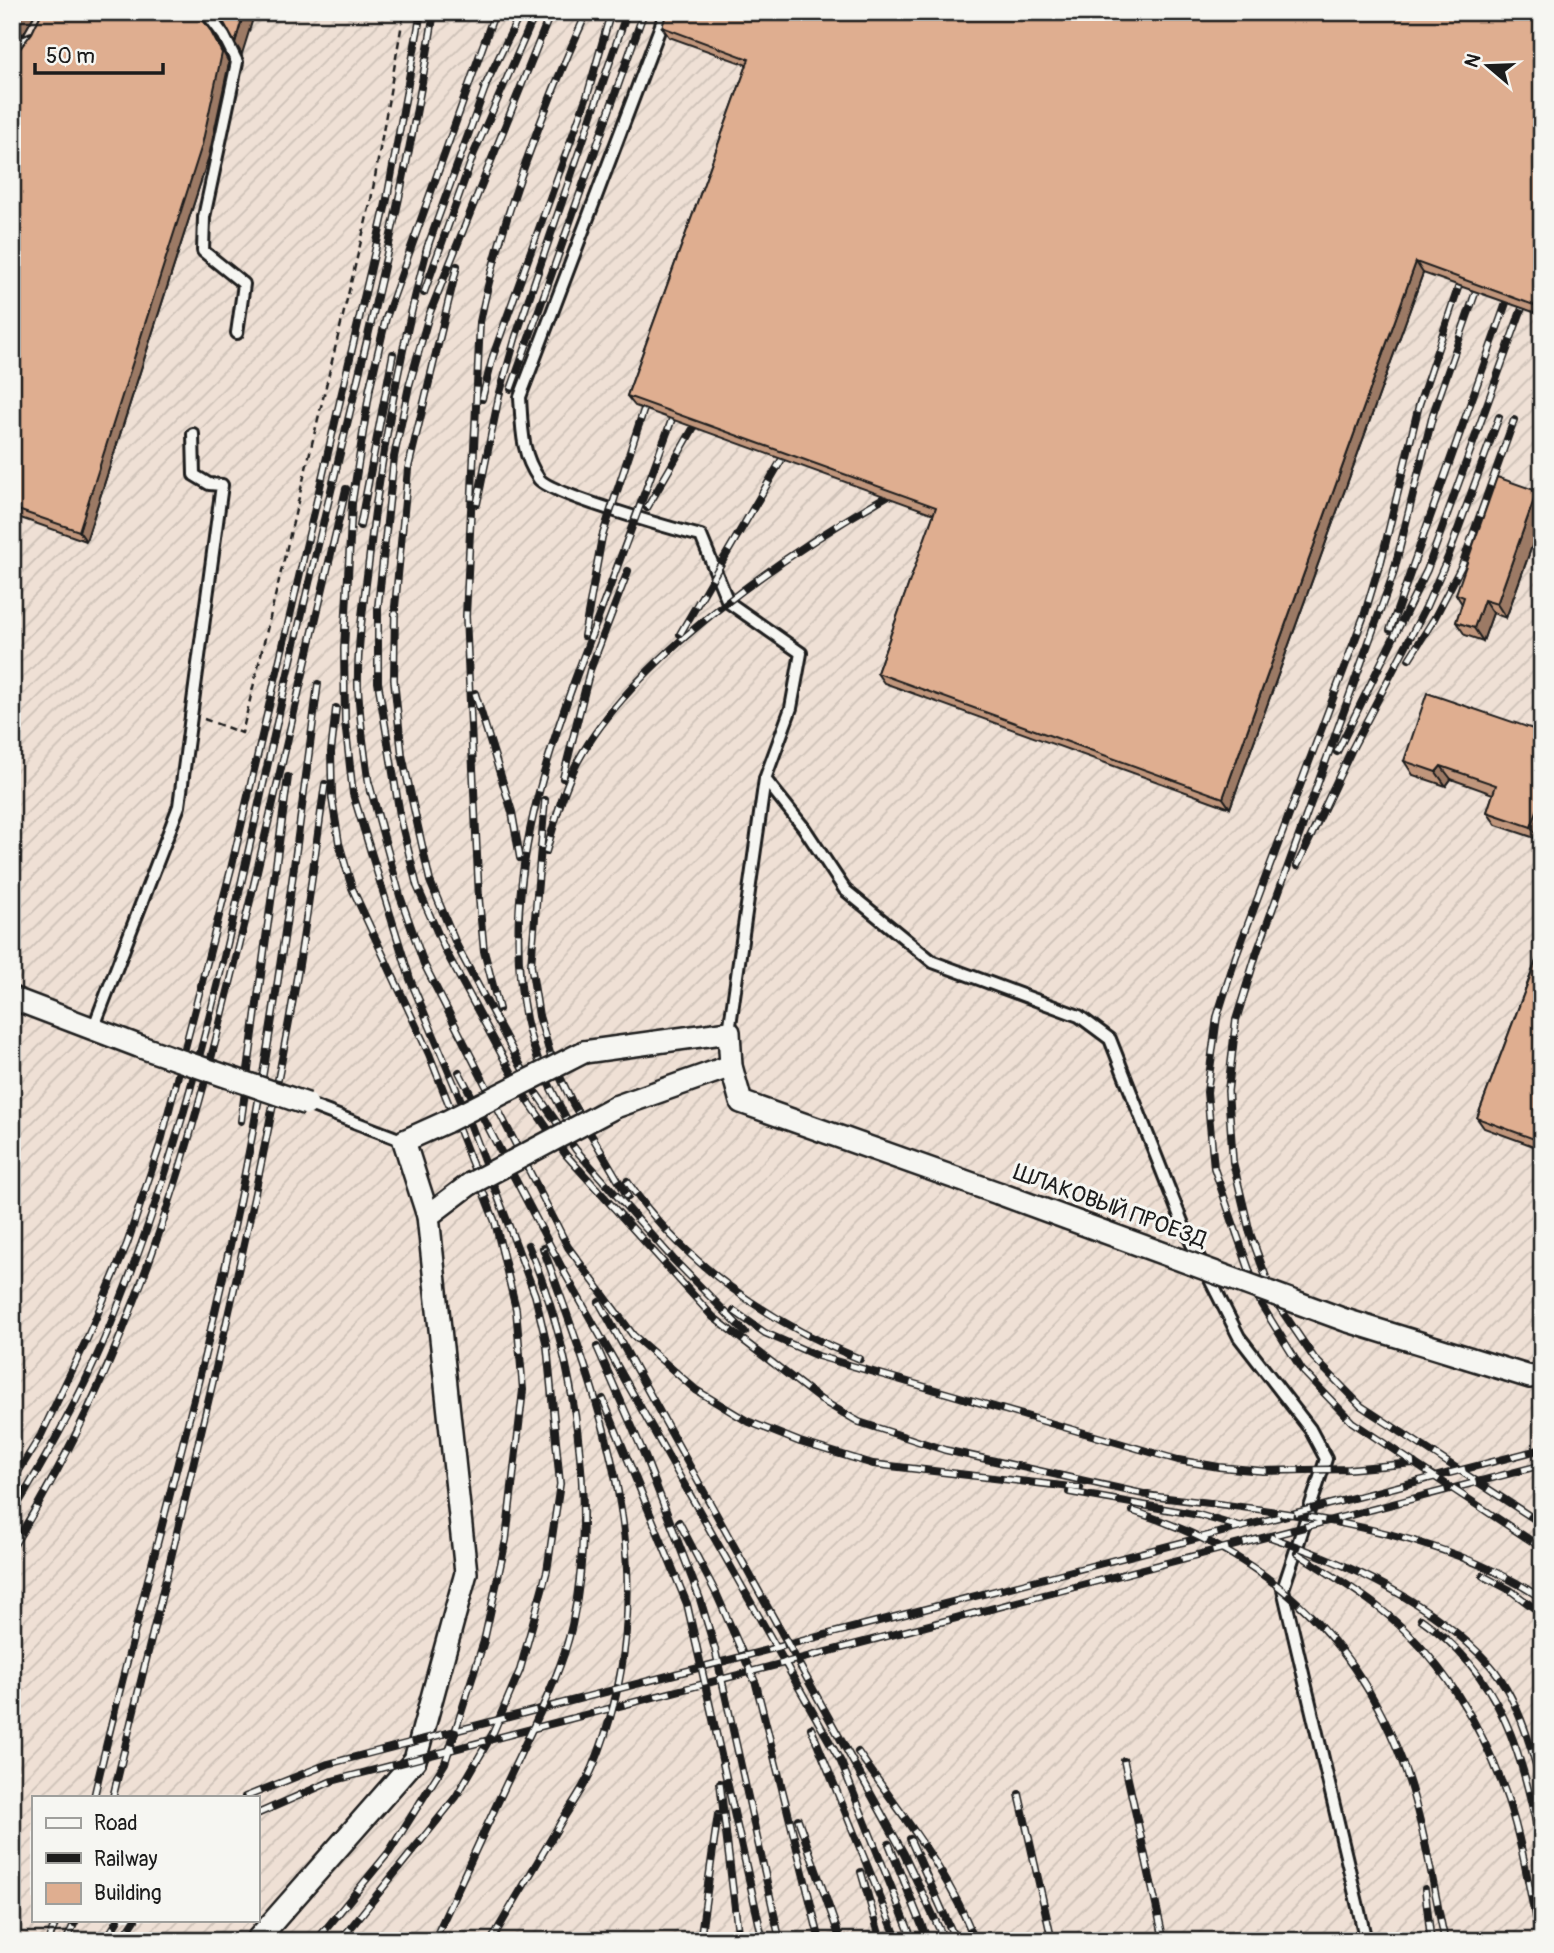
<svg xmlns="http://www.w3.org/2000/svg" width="1554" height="1953" viewBox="0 0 1554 1953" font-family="Pangolin,sans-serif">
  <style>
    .industrial { fill: url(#industrial-furrows); fill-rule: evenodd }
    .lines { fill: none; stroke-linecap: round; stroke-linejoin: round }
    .service-casing { stroke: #1c1c1c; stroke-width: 16 }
    .minor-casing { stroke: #1c1c1c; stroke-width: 26 }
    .path { stroke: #1c1c1c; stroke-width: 2.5; stroke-dasharray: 7 5; stroke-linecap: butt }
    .service { stroke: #f6f6f2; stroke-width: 10 }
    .minor { stroke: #f6f6f2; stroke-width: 21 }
    .rail-casing { stroke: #1c1c1c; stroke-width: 8 }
    .rail { stroke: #f6f6f2; stroke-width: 5; stroke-dasharray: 16; stroke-linecap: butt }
    .minor-bridge-casing { stroke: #1c1c1c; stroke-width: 26; stroke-linecap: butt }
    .minor-bridge { stroke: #f6f6f2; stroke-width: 21 }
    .wall { fill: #c0967c; stroke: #1c1c1c; stroke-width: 2 }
    .shaded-wall { fill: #9c7a65; stroke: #1c1c1c; stroke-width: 2 }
    .building { fill: #dfae90; stroke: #1c1c1c; stroke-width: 2 }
    .labels { text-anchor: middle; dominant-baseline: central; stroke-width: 6; stroke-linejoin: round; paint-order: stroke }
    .street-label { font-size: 23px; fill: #1c1c1c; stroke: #f6f6f2 }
  </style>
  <defs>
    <pattern id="industrial-furrows" width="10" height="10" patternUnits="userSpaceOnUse" patternTransform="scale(1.75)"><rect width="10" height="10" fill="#efe0d5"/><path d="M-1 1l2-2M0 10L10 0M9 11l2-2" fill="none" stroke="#ccc0b6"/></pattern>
  </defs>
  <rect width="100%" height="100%" fill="#f6f6f2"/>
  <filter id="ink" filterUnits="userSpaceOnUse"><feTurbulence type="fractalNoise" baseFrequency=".0143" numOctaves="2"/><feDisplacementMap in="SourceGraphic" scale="14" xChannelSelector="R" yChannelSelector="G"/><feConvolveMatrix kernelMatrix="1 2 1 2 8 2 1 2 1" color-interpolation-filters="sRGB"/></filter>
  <g filter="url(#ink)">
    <path class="industrial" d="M12,12h1530v1929h-1530zM33,1797h224v123h-224z"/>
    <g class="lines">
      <g class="service-casing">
        <g id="service">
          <polyline points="206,12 224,36 237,62 204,217 203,251 244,284 237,333"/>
          <path d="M666,12l-146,385c2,30 1,57 19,82 11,15 138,51 162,57l27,66 73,51 -10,55 -26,71"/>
          <polyline points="12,48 32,39"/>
          <polyline points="93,1029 179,806 222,485 209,484 194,475 193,434"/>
          <polyline points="729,1032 765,779 804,828 845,890 933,962 1079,1016 1110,1039 1186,1232 1239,1337 1310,1429 1326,1459 1283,1589 1366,1941"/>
          <polyline points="307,1104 404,1141"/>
        </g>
      </g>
      <g class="minor-casing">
        <g id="minor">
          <polyline points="12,998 141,1047"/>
          <polyline points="584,1052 729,1032 731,1066 741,1102 998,1193"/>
          <polyline points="615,1107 731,1066"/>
          <polyline points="428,1216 470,1184"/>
          <polyline points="1345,1320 1530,1377 1542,1375"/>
          <polyline points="256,1941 415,1760 466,1573 428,1216 404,1141 446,1122"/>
        </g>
      </g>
      <polyline class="path" points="204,719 242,733 371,200 404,12"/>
      <use href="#service" class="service"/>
      <use href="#minor" class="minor"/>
      <g class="rail-casing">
        <g id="rail">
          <polyline points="551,12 429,315 409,386 394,457 378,606 378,682 401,821 417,886 446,952 522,1092 566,1155 713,1317 821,1400 859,1422 945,1450 1157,1497"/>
          <polyline points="484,88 521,12"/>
          <polyline points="426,251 488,80"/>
          <polyline points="457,266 408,469 395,607 394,680 402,755 430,881 457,946 532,1087 576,1150 673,1259 745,1332"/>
          <polyline points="1476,291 1433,414 1393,575 1257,952 1236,1020 1228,1091 1233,1162 1250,1233 1274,1299 1314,1358 1361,1406 1542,1524"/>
          <polyline points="424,293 474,153 536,12"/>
          <polyline points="511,389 644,12"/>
          <polyline points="369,391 386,318 495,12"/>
          <polyline points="482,399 493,356 588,93 611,12"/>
          <polyline points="477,504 499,396 516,336 627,12"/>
          <polyline points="647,508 694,427"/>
          <polyline points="360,526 393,354"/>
          <polyline points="1382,556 1365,613 1236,956 1217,1017 1207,1092 1214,1168 1261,1304 1302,1370 1352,1422 1542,1548"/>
          <polyline points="1380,566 1419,405 1459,285"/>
          <polyline points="1390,630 1506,303"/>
          <polyline points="680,634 782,459"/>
          <polyline points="584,636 602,537 644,409"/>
          <polyline points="1409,659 1434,619 1462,565 1514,420"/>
          <polyline points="475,693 512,812 520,858"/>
          <polyline points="1337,752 1427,570 1522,308"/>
          <polyline points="563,778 590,670 628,571"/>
          <polyline points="369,783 400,896 424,964 568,1247 633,1335 696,1390 747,1421 800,1442 873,1464 1080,1488"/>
          <path d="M370,792c-5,-34 -10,-71 -12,-105 -1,-42 6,-86 11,-127 12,-107 32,-214 60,-318"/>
          <polyline points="545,800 531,965 539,1016 552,1060 573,1104 628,1197"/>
          <path d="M546,852c9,-30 17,-63 32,-91 56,-103 207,-207 309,-265"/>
          <polyline points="1297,866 1351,751 1425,609 1448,557 1499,417"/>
          <path d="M499,1009l-15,-58 -5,-52 -13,-283 14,-294c20,-100 64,-216 107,-310"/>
          <polyline points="459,1072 563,1270 841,1762 913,1941"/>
          <polyline points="241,1121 288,777"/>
          <path d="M573,1131c-19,-36 -39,-72 -47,-112 -28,-140 25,-278 74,-406 24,-64 48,-129 72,-194"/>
          <path d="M627,1181c56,82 141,141 233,178"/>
          <polyline points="599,1302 904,1854 945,1941"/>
          <polyline points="734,1311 765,1333 818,1356 1178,1460 1219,1467 1263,1471 1349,1469 1414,1463"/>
          <polyline points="597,1347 644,1454 700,1599 715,1649 780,1941"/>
          <polyline points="603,1399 687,1604 763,1941"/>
          <polyline points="12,1482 41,1435 86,1341 127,1244 160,1145 231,869 387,199 421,12"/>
          <polyline points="1069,1492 1199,1515 1240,1527"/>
          <path d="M1150,1496c122,14 290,31 392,103"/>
          <path d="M1133,1511c130,41 221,122 269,250 21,57 30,120 43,180"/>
          <path d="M12,1514c33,-54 64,-109 89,-167 97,-224 139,-468 194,-704 48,-210 105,-418 139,-631"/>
          <polyline points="679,1522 717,1595 756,1684 820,1941"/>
          <path d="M1270,1537c79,27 163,65 220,128 26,29 43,86 52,123"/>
          <path d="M12,1548c130,-206 186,-427 241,-660 31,-133 62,-266 93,-399"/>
          <path d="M1297,1553c27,18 56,34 81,54 62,48 105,119 130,193 15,45 22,94 32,141"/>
          <polyline points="1483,1576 1510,1590 1542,1614"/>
          <path d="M1421,1619c83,58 101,137 121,231"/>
          <polyline points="811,1728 898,1941"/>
          <path d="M858,1752c42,61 91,119 117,189"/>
          <polyline points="1124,1761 1164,1941"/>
          <polyline points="720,1783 739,1941"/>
          <polyline points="1019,1794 1052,1941"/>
          <path d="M94,1797c51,-220 117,-438 158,-661 28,-150 46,-301 66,-452"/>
          <path d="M113,1797c64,-268 134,-537 182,-809 12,-67 20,-136 30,-204"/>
          <polyline points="245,1797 328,1764 1542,1449"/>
          <polyline points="257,1814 332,1781 1542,1465"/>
          <polyline points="798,1819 841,1941"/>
          <polyline points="910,1839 956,1941"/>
          <polyline points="889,1844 928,1941"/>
          <polyline points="861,1872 881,1941"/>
          <polyline points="1425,1889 1431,1941"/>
          <polyline points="48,1941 57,1920"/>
          <polyline points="66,1941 76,1920"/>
          <polyline points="105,1941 118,1920"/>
          <polyline points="121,1941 135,1920"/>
          <polyline points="316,1941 389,1852 445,1763 484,1641 506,1540 523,1390 516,1309 495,1222 429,1054 352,888 339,843 332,798 331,752 336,708"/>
          <polyline points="340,1941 456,1797 493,1733 520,1670 547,1571 560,1484 547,1346 535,1295 467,1115 410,979 353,794 345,721 344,649 352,503 371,382"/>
          <path d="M434,1941c28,-61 56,-123 85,-184 20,-43 43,-86 53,-132 26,-118 3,-270 -44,-380"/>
          <path d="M491,1941c23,-40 47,-79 70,-119 11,-18 24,-36 32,-55 75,-183 14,-345 -50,-519"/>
          <polyline points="700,1941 718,1814"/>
        </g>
      </g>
      <use href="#rail" class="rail"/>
      <g class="minor-bridge-casing">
        <g id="minor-bridge">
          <polyline points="141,1047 307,1104"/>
          <polyline points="446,1122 584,1052"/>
          <polyline points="470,1184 615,1107"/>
          <polyline points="998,1193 1345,1320"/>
        </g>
      </g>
      <use href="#minor-bridge" class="minor-bridge"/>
    </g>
    <g class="wall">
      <polygon points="12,12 36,12 23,35 12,40"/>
      <polygon points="42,12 199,12 200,16 217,40 229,63 209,156 86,541 12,515 12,59 32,33"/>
      <polygon points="1542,12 1542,315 1423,273 1230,808 884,683 877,673 934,514 635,406 627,396 747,65 669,37 662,27"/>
      <polygon points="1542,497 1542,518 1506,618 1493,613 1483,641 1465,635 1456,622 1462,604 1456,594"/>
      <polygon points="1542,732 1541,840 1496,825 1487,812 1493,794 1451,779 1446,786 1413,775 1404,761"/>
      <polygon points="1542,945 1542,1149 1484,1128 1477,1118"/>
    </g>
    <g class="shaded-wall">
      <polygon points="23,12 36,12 23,35 15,25"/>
      <polygon points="244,12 255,12 242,54 235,43"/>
      <polygon points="210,30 217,40 229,63 209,156 86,541 79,531"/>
      <polygon points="1416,262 1423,273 1230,808 1223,798"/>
      <polygon points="1537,491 1542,497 1542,518 1506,618 1497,604"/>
      <polygon points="1484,600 1493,613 1483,641 1474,628"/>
      <polygon points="1441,766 1451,779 1446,786 1436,772"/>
      <polygon points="1542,797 1542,838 1541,840 1531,827"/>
      <polygon points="1542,1127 1542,1147 1537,1140"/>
    </g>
    <g class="building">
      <polygon points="12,12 23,12 15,25 12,26"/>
      <polygon points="42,12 197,12 210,30 222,53 202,145 79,531 12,508 12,59 32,33"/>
      <polygon points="217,12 244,12 235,43 223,21"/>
      <polygon points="667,12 1542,12 1542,308 1416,262 1223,798 877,673 936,507 627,396 749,59 662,27"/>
      <polygon points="1497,477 1537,491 1497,604 1484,600 1474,628 1456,622 1464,597 1456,594"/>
      <polygon points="1427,693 1542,732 1542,797 1531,827 1487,812 1496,785 1441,766 1436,772 1404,761"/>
      <polygon points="1542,945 1542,1127 1537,1140 1477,1118"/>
    </g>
  </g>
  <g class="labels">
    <g class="street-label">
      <text transform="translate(1110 1206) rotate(20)">ШЛАКОВЫЙ ПРОЕЗД</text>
    </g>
  </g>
  <rect width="1554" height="1953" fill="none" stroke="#f6f6f2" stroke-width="42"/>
  <rect x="21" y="21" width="1512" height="1911" fill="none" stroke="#1c1c1c" stroke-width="2.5" filter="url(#ink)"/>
  <rect x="32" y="1796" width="228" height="126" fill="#f6f6f2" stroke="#9f9f9c" stroke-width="2"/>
  <rect x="46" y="1818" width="35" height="10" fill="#f6f6f2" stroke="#9f9f9c" stroke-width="2"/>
  <text x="94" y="1830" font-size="21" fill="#1c1c1c">Road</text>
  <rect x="46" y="1853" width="35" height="10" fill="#1c1c1c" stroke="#9f9f9c" stroke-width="2"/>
  <text x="94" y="1866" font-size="21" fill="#1c1c1c">Railway</text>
  <rect x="46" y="1883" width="35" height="21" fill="#dfae90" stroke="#9f9f9c" stroke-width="2"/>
  <text x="94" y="1900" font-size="21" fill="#1c1c1c">Building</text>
  <g transform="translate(1488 66) rotate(289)" stroke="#f6f6f2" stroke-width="5" paint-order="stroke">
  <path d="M0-5L12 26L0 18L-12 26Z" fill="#1c1c1c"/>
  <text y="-10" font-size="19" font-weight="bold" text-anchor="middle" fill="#1c1c1c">N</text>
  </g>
  <path d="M35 63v10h128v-10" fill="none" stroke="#1c1c1c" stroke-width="3.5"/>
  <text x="46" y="63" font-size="21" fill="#1c1c1c" stroke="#f6f6f2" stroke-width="5" paint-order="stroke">50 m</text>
</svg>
